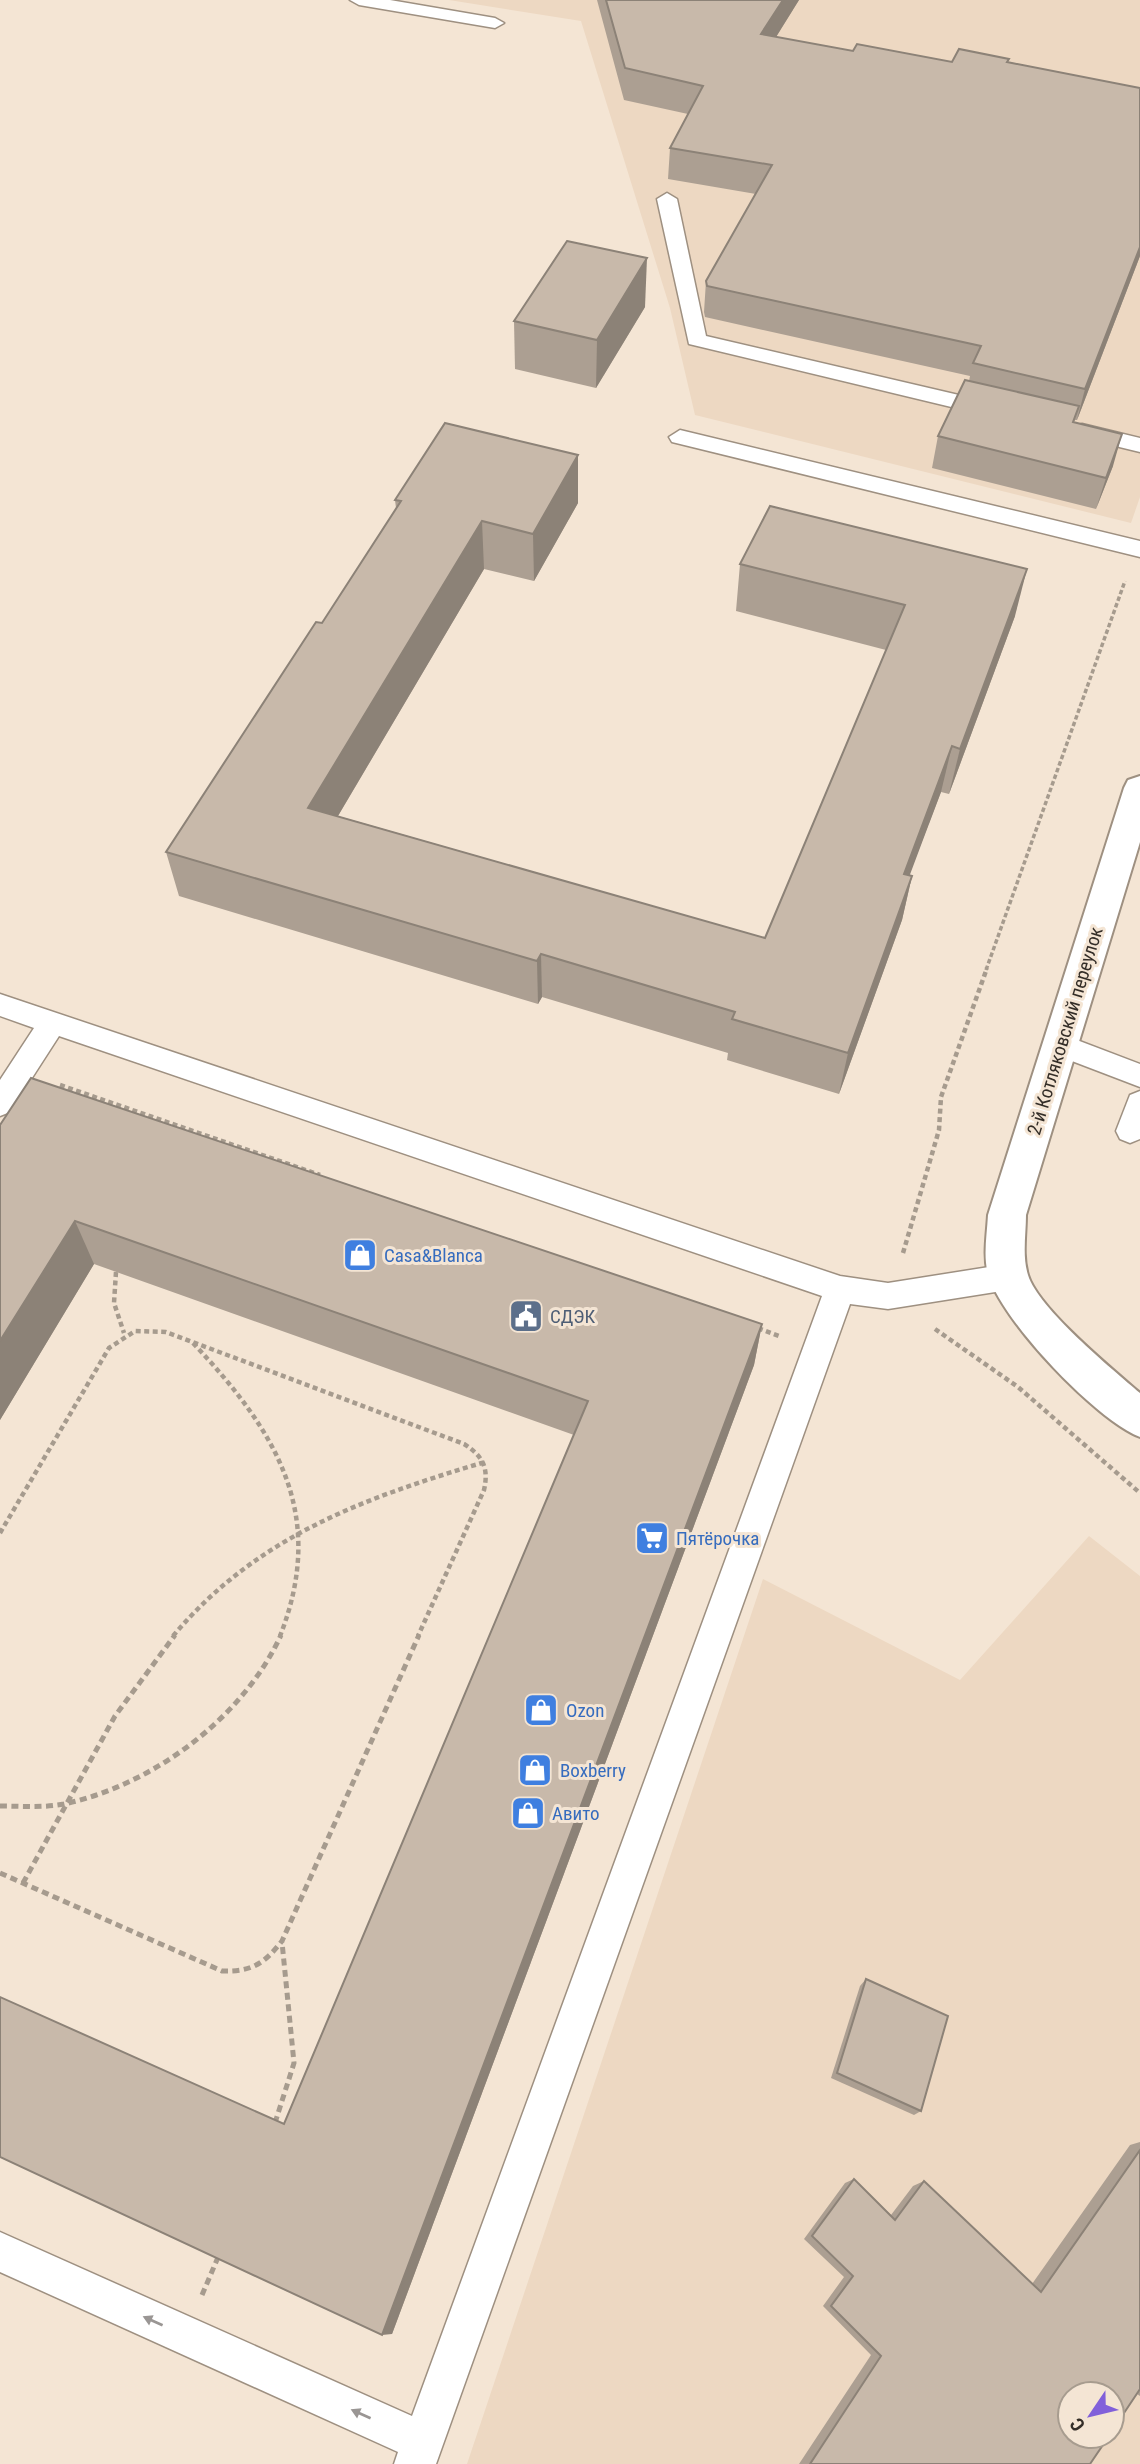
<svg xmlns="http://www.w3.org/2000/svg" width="1140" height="2464" viewBox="0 0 1140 2464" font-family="'Roboto Condensed',sans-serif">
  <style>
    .built { fill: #edd8c2; fill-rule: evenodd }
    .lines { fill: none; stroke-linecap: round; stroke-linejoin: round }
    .lane-casing { stroke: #9e9081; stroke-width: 3 }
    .street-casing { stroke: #9e9081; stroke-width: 4 }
    .path-far2 { stroke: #a69b8e; stroke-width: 3.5; stroke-dasharray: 4.5 2.5; stroke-linecap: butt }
    .path-far1 { stroke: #a69b8e; stroke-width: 4.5; stroke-dasharray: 5 3.5; stroke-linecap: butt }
    .path { stroke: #a69b8e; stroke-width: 5; stroke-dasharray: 7 4.5; stroke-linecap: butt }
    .lane { fill: #fff; fill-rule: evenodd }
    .street { fill: #fff; fill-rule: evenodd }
    .wall { fill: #ac9f92 }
    .shaded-wall { fill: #8c8277 }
    .building { fill: #c8b9aa; stroke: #8c8277; stroke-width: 2 }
    .oneway { fill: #9a9694 }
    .labels { text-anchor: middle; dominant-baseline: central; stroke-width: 6; stroke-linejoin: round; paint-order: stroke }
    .street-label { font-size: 19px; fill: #342e28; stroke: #f4e5d4 }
    .shop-label { font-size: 19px; fill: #366cbe; stroke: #f4e5d4; text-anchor: start }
    .service-label { font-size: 19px; fill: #4e5e75; stroke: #f4e5d4; text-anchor: start }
  </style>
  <rect width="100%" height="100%" fill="#f4e5d4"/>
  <g class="built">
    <polygon points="449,0 1140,0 1140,497 1131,523 695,415 670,308 581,21"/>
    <path d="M1089,1536l51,40v888h-673l296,-885 197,101zM1070,2394h42v42h-42z"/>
  </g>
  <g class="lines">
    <g class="lane-casing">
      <g id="lane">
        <polygon points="350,0 390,0 495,18 504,23 495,28 359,5"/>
        <polygon points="667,193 677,199 706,336 993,403 1004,410 993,417 689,344 657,199"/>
        <polygon points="1082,424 1140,438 1140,452 1074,436 1071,431 1074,426"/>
        <polygon points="680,430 1140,541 1140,557 672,442 669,437"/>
        <polygon points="0,994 840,1276 888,1283 1008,1264 1019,1268 1023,1277 1019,1286 1008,1290 888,1309 850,1304 436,2464 394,2464 398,2452 0,2272 0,2232 412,2416 822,1296 59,1036 10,1112 0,1116 0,1080 34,1028 0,1016"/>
        <polygon points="1061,1034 1140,1064 1140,1087 1051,1053 1047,1045 1051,1037"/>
        <polygon points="1140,1091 1140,1139 1130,1143 1120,1139 1116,1131 1130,1095"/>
      </g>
    </g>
    <g class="street-casing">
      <path id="street" d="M1140,776v66l-114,373c0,19 -4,41 2,60 10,33 84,94 112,118v44c-44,-17 -139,-117 -152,-163 -5,-18 -1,-40 0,-59l136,-427 4,-8z"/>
    </g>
    <polyline class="path-far2" points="986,970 1125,581"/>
    <g class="path-far1">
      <polyline points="60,1085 320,1175"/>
      <polyline points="903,1253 939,1130 941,1097 987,968"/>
      <polyline points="116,1272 114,1303 124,1333"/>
      <polyline points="758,1328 779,1336"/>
      <polyline points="935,1329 1018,1387 1140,1493"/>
      <path d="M193,1343c83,88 135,171 87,293"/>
      <path d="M0,1533l109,-185 26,-17 31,1 298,112c19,12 25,24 20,46l-66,146"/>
      <path d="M173,1636c84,-100 191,-138 312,-174"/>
    </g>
    <g class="path">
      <path d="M0,1806c21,0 43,2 64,-2 89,-19 179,-86 217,-169"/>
      <path d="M0,1873l222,98c29,1 42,-7 60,-30l137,-306"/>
      <polyline points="23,1883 115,1716 175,1635"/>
      <polyline points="275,2123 294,2063 282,1942"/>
      <polyline points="202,2295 219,2255"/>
    </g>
    <use href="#lane" class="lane"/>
    <use href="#street" class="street"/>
  </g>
  <g class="wall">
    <polygon points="597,0 799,0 776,37 853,51 952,62 1009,59 1008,62 1140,88 1140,256 1077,420 1075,420 1074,423 1113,466 1096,509 932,468 938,436 969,381 970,376 705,317 704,312 706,281 756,194 668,179 670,148 688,114 624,100"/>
    <polygon points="645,307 596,388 515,369 514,321"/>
    <polygon points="395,500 578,503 534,581 484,569 338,816 765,938 886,650 736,611 740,564 1015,616 949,794 941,792 909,875 912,876 902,920 839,1094 727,1060 728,1053 542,997 538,1004 179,896 166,852 322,623 396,508"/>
    <polygon points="31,1078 762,1324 754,1365 392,2334 284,2124 574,1435 94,1264 0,1420"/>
    <polygon points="866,1979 921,2111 914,2115 831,2078 860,1986"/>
    <polygon points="1140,2142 1140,2396 1137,2394 1090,2464 799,2464 871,2355 823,2306 844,2277 804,2239 845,2183 854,2179 891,2215 913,2186 924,2181 1032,2284 1130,2145"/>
  </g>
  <g class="shaded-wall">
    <polygon points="783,0 799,0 758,66 761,34"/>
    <polygon points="1140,247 1140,256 1077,420 1085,389"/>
    <polygon points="647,258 645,307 596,388 597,340"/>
    <polygon points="1122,434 1113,466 1096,509 1106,478"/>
    <polygon points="578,455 578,503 534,581 533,534"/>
    <polygon points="482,521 484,569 316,853 308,808"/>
    <polygon points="1027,569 1015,616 949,794 960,749"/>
    <polygon points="952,746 941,792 894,917 904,874"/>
    <polygon points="912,876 902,920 839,1094 848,1053"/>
    <polygon points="541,954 542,997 538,1004 537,961"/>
    <polygon points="75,1221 94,1264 0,1420 0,1341"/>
    <polygon points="762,1324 754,1365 392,2334 382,2335"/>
  </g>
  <g class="building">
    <polygon points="606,0 783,0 761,34 853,51 857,44 952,62 959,49 1009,59 1007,62 1140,88 1140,247 1085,389 973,363 981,346 707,286 706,281 772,165 670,148 703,86 625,68"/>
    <polygon points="567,241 647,258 597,340 514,321"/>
    <polygon points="965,380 1079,406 1073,422 1122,434 1106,478 938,436"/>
    <polygon points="445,423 578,455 533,534 482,521 308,808 765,938 905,605 740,564 770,506 1027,569 960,749 952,746 904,874 912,876 848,1053 732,1019 735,1012 541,954 537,961 166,852 316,622 322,623 401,501 395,500"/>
    <polygon points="31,1078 762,1324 382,2335 0,2157 0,1997 284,2124 588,1401 75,1221 0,1341 0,1125"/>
    <polygon points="866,1979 948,2016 921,2111 837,2073"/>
    <polygon points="1140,2150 1140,2389 1112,2431 1112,2394 1070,2394 1070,2436 1109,2436 1090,2464 810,2464 881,2356 831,2306 853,2276 812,2236 854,2179 895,2220 924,2181 1041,2292"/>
  </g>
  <defs><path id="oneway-solid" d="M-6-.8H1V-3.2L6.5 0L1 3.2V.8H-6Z" transform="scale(1.75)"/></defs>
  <g class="oneway">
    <use href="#oneway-solid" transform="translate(153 2321) rotate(-156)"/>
    <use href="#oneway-solid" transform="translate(361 2414) rotate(-156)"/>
  </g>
  <defs>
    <g id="shop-square" transform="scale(1.75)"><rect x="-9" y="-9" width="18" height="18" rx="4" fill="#3f7fe0" stroke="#f4e5d4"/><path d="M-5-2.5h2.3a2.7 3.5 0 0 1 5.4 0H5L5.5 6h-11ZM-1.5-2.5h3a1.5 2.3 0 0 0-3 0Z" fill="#fff"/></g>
    <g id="civic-square" transform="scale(1.75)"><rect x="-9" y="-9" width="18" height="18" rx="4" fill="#5c6f8a" stroke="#f4e5d4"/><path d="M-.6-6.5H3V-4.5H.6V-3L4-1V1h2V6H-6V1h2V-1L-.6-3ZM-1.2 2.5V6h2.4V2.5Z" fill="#fff"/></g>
    <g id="supermarket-square" transform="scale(1.75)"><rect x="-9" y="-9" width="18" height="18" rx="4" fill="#3f7fe0" stroke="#f4e5d4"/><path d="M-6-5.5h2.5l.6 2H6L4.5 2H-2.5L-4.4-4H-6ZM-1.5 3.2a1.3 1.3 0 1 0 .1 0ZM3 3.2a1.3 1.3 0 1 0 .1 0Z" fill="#fff"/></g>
  </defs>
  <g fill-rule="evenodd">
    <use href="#shop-square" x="360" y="1255"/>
    <use href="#civic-square" x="526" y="1316"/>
    <use href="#supermarket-square" x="652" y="1538"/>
    <use href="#shop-square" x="541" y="1710"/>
    <use href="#shop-square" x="535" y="1770"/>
    <use href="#shop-square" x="528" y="1813"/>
  </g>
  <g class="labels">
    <g class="street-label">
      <text transform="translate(1065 1031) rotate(-73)">2-й Котляковский переулок</text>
    </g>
    <g class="shop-label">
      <text x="384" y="1255">Casa&amp;Blanca</text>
      <text x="676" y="1538">Пятёрочка</text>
      <text x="566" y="1710">Ozon</text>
      <text x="560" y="1770">Boxberry</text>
      <text x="552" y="1813">Авито</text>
    </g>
    <g class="service-label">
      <text x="550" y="1316">СДЭК</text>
    </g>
  </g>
  <g transform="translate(1091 2415) rotate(235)"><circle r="33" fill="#f4e5d4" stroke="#a79c8f" stroke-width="2"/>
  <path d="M0-5L12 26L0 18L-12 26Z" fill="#8160da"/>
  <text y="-10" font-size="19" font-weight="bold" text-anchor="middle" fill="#342e28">С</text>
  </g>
</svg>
